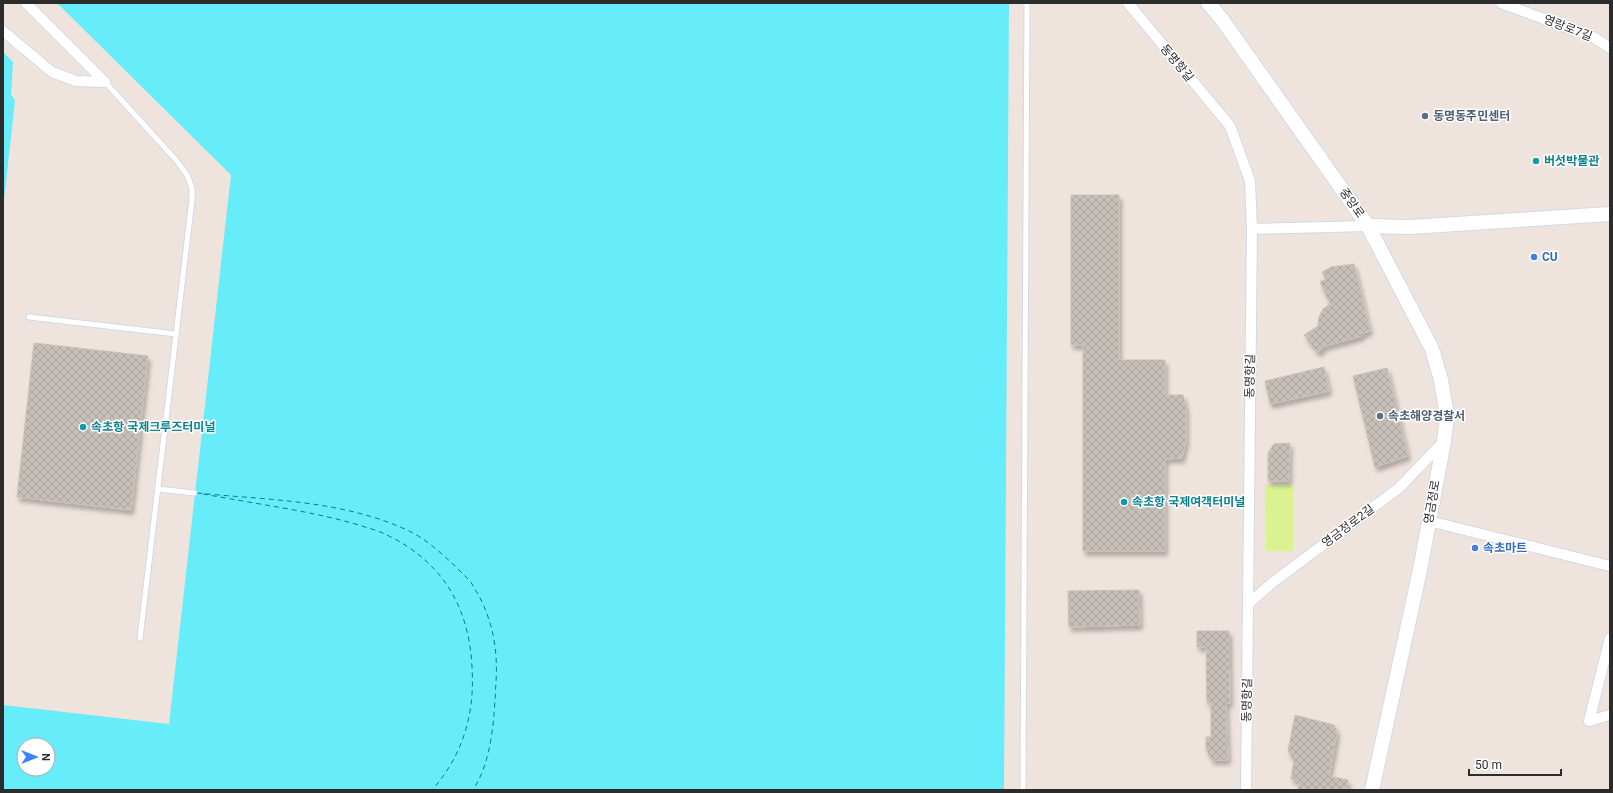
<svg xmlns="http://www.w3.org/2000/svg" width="1613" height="793" viewBox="0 0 1613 793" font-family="Roboto,'Noto Sans KR',sans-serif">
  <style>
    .pitch { fill: #daf290 }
    .water { fill: #67ecfa; fill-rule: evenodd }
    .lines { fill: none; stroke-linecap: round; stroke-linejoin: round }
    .ferry { stroke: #037b95; stroke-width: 1; stroke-dasharray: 5 4; stroke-linecap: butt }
    .building { fill: url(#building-cross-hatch); stroke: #cbc0b7; filter: url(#shadow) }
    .lane-casing { stroke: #d2d9e6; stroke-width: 7 }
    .street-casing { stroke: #d2d9e6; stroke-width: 12 }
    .secondary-casing { stroke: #d2d9e6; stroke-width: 16 }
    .lane { stroke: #fff; stroke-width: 5 }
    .street { stroke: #fff; stroke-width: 10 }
    .secondary { stroke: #fff; stroke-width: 14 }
    .service-dot { fill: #5c6f8a; stroke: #fff; stroke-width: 1.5 }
    .culture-dot { fill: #0f9aa8; stroke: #fff; stroke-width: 1.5 }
    .shop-dot { fill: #3f7fe0; stroke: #fff; stroke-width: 1.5 }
    .labels { text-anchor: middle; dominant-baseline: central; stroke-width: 3; stroke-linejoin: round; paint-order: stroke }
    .street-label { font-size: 12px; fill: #2c2c2c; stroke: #fff }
    .service-label { font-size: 12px; font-weight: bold; fill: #4e5e75; stroke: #fff; text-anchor: start }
    .culture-label { font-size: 12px; font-weight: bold; fill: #0d838f; stroke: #fff; text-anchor: start }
    .shop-label { font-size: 12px; font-weight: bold; fill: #366cbe; stroke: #fff; text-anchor: start }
  </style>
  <defs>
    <pattern id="building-cross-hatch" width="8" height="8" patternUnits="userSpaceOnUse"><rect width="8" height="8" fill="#c7c0b9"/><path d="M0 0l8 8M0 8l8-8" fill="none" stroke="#aba59f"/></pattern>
    <filter id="shadow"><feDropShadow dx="2.5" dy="4.5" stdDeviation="2" flood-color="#0004"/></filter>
  </defs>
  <rect width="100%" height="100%" fill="#efe4dd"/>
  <polygon class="pitch" points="1265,485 1293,485 1293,551 1266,551"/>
  <g class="water">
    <path d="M57,3h952l-5,787h-1001v-85l166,19 62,-549zM24,745h24v24h-24z"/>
    <polygon points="3,52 13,62 11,95 15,100 3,209"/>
  </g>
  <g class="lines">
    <g class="ferry">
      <path d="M197,493c70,7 145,7 210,37 18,8 34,23 48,36 5,5 10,10 15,15 3,4 5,9 8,13 15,28 20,56 18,88 -2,35 -3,77 -23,108"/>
      <path d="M203,494c28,5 57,10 86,15 26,5 51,10 76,18 7,2 14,4 20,7 57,27 84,72 87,133 3,47 -9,88 -40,123"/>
    </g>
  </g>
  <g class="building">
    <polygon points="1071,195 1119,195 1119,360 1165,360 1165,395 1183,395 1186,408 1186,441 1182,458 1165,459 1165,551 1083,551 1083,345 1071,345"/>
    <polygon points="1354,264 1370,331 1363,333 1362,336 1325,346 1318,353 1304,335 1318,326 1319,317 1323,309 1330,304 1320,282 1326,279 1322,272 1331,267"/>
    <polygon points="34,343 148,356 131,510 17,497"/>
    <polygon points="1324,367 1329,391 1270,404 1265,381"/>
    <polygon points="1387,368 1408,456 1375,467 1353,376"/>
    <polygon points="1290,443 1289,481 1268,481 1268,453 1274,444"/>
    <polygon points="1139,590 1140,625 1069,627 1068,591"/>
    <polygon points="1197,631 1229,631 1230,703 1226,703 1228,760 1212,760 1206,749 1206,737 1211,737 1211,703 1207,703 1206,647 1197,647"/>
    <polygon points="1295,715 1334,725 1337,732 1329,776 1348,780 1347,790 1298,790 1300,782 1291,779 1294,760 1288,751"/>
  </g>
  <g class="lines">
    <g class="lane-casing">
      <g id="lane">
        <polyline points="105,82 176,160 187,175 192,188 192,200 140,638"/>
        <polyline points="29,317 176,334"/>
        <polyline points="158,489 194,493"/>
        <polyline points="1023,790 1027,3"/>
      </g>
    </g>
    <g class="street-casing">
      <g id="street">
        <polyline points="26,3 105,82"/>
        <polyline points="1128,3 1230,126 1250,181 1252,229 1246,790"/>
        <polyline points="1501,3 1593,37 1610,48"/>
        <polyline points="3,31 52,72 76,81 105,82"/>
        <polyline points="1252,229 1368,226"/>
        <polyline points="1429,521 1610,566"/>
        <polyline points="1248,604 1272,583 1399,488 1444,441"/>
        <polyline points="1610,638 1589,721 1610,715"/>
      </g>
    </g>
    <g class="secondary-casing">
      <g id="secondary">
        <polyline points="1208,3 1221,18 1368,226 1432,349 1441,380 1447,416 1444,441 1420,570 1372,790"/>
        <polyline points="1368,226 1410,227 1610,214"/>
      </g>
    </g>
    <use href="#lane" class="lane"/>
    <use href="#street" class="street"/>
    <use href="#secondary" class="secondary"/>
  </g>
  <g class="service-dot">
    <circle cx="1425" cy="116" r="4"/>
    <circle cx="1380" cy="416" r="4"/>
  </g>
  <g class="culture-dot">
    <circle cx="1536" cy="161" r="4"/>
    <circle cx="83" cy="427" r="4"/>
    <circle cx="1124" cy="502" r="4"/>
  </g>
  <g class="shop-dot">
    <circle cx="1534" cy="257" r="4"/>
    <circle cx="1475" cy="548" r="4"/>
  </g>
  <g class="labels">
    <g class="street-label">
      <text transform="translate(1568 28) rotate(21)">영랑로7길</text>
      <text transform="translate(1177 63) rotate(50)">동명항길</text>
      <text transform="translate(1352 203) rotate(55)">중앙로</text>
      <text transform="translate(1250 376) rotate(-89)">동명항길</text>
      <text transform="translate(1432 502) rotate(-80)">영금정로</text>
      <text transform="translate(1348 526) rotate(-37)">영금정로2길</text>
      <text transform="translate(1247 700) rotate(-89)">동명항길</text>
    </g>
    <g class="service-label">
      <text x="1433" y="116">동명동주민센터</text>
      <text x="1388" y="416">속초해양경찰서</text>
    </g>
    <g class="culture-label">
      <text x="1544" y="161">버섯박물관</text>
      <text x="91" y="427">속초항 국제크루즈터미널</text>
      <text x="1132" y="502">속초항 국제여객터미널</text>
    </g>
    <g class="shop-label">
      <text x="1542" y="257">CU</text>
      <text x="1483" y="548">속초마트</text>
    </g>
  </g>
  <rect width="1613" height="793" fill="none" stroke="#2c2c2c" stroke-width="8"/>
  <g transform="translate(36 757) rotate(90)"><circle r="19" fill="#ffffff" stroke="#ababab"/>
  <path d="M0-3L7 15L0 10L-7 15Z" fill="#3a81ff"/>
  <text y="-6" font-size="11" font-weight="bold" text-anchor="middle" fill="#2c2c2c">N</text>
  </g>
  <path d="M1469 769v6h92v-6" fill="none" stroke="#2c2c2c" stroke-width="2"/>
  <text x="1475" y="769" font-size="12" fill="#2c2c2c" stroke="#ffffff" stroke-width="3" paint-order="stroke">50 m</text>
</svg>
